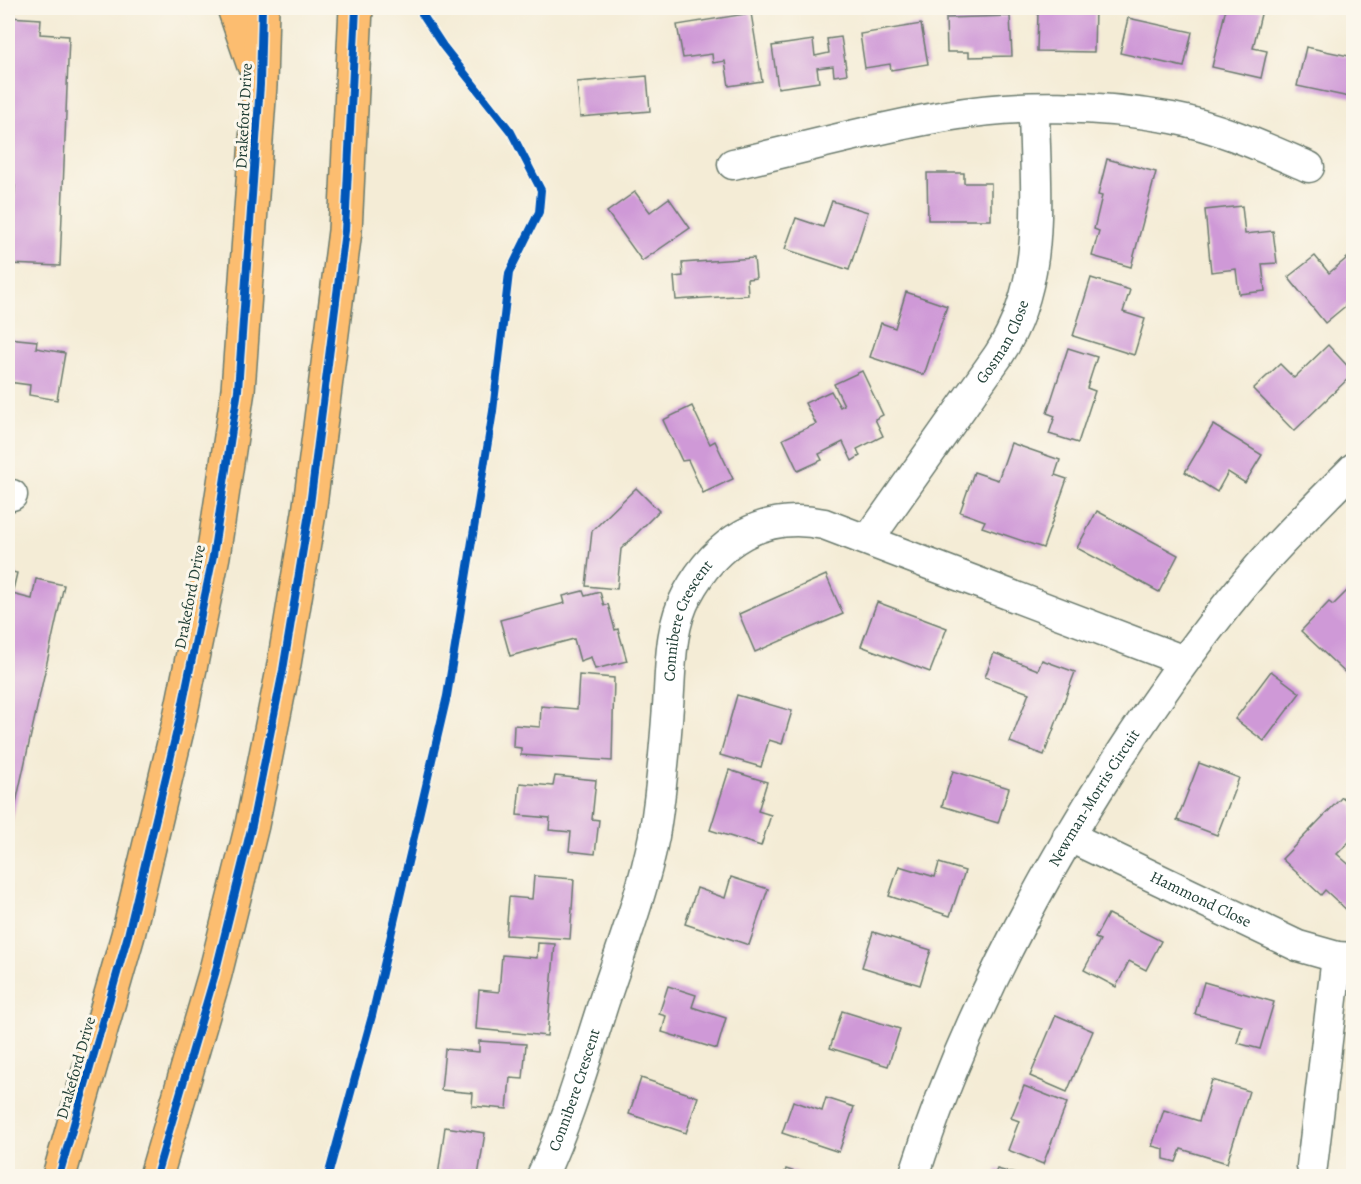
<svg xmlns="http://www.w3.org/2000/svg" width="1361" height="1184" viewBox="0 0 1361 1184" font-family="Alegreya,serif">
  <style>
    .building { fill: #cf99d7 }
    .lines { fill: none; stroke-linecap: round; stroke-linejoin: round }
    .minor-casing { stroke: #6a7a6d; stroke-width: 33 }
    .highway-casing { stroke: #6a7a6d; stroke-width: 36 }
    .minor { stroke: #fff; stroke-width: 30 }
    .highway { stroke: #fcbd6f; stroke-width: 33 }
    .cycleway-casing { stroke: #fbf7ec; stroke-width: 11 }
    .cycleway { stroke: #0057b8; stroke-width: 8 }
    .labels { text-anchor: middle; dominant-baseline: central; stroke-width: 6; stroke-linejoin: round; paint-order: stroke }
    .street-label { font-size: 16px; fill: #1f3d34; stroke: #fbf7ec }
  </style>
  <rect width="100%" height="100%" fill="#fbf7ec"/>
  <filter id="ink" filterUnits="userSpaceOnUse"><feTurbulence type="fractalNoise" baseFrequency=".0167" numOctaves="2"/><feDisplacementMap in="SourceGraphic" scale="12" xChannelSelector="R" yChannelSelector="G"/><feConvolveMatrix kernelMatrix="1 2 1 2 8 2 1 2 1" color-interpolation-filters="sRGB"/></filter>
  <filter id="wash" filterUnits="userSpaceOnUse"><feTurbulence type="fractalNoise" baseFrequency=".008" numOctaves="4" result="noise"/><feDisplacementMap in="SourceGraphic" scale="24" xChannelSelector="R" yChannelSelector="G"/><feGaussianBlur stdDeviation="1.35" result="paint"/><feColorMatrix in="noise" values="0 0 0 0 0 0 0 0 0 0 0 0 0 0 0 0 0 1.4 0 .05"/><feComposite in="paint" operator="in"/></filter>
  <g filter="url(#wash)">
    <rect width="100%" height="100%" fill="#f4ecd6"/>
    <g id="blocks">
      <g class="building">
        <polygon points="1062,8 1095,8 1094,52 1037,51 1038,11 1062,12"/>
        <polygon points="1226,8 1262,10 1253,48 1267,51 1261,78 1212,67"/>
        <polygon points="751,13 762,81 729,86 725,61 713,63 712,54 683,58 677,25"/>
        <polygon points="1010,16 1012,56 969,57 969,52 947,52 946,18"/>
        <polygon points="8,17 41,19 40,34 69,36 60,266 8,264 8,232 12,233 15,186 8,185 8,115 10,116 13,69 8,69"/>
        <polygon points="1128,18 1192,32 1184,67 1120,53"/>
        <polygon points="921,24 928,64 891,70 890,64 865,68 860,34"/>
        <polygon points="841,37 847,74 834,76 833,66 817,68 819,82 778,88 772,46 813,40 815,56 829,53 827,39"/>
        <polygon points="1306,47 1354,57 1354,98 1297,86"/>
        <polygon points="647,76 650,111 580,117 577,82"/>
        <polygon points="1107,159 1156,172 1131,267 1092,256 1099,231 1094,229 1102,196 1098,195"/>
        <polygon points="927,173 964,173 964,183 991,183 991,220 928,220"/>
        <polygon points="635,192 650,212 669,198 690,228 642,261 607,212"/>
        <polygon points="832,201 868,212 849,270 785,249 796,218 823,227"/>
        <polygon points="1242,206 1245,234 1273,231 1277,263 1262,264 1265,291 1239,294 1236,269 1211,272 1205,210"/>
        <polygon points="1352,254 1354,299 1325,323 1288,277 1315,256 1329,273"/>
        <polygon points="754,258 756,278 747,279 748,295 676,300 674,277 683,276 682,263"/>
        <polygon points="1091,278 1130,290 1123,312 1145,319 1134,355 1073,336"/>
        <polygon points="906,292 947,306 924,375 870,357 881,323 895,328"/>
        <polygon points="8,338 37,341 36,348 65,353 57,400 29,395 30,385 8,382"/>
        <polygon points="1328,345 1354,373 1294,431 1253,389 1280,364 1294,378"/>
        <polygon points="1068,348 1097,357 1087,388 1095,391 1078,443 1049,434 1055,416 1047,413"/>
        <polygon points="862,371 883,415 875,419 883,436 857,449 860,456 852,461 843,442 819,454 822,460 798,471 783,439 816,424 805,403 831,391 840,407 844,405 834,384"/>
        <polygon points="692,406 710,444 715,441 733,479 703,493 688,460 682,461 663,420"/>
        <polygon points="1213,425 1262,455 1245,483 1228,472 1217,492 1185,472"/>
        <polygon points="1011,443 1060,460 1055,475 1067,479 1043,548 982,527 985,521 960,512 974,472 998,480"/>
        <polygon points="636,488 659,511 621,549 617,589 586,586 592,531"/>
        <polygon points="1097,511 1178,555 1159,592 1077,548"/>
        <polygon points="8,571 17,573 12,594 32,599 36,579 64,585 8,839"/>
        <polygon points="826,575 843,614 755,652 739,614"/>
        <polygon points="1349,589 1354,593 1354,635 1346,643 1354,650 1354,681 1301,631 1329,602 1333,605"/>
        <polygon points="583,591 585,596 600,592 604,606 608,604 615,630 618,629 627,661 595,669 591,657 580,661 574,639 510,656 500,620 565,603 563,596"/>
        <polygon points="877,602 947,628 930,672 861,646"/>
        <polygon points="994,653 1038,670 1042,660 1075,672 1044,755 1010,742 1029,693 985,677"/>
        <polygon points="1271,671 1300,693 1264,741 1235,719"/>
        <polygon points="579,675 614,678 612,761 521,755 521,748 513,747 514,725 540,727 541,706 577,709"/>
        <polygon points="737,695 792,711 782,744 769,740 761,767 720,755"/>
        <polygon points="1199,763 1239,778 1217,835 1177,820"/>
        <polygon points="729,770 767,782 758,811 771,815 761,846 710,830"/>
        <polygon points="953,771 1009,788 998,823 942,806"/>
        <polygon points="555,776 596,780 592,819 599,820 595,854 569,851 571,832 549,830 550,818 517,815 520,783 553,786"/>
        <polygon points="1342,797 1354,807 1354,837 1337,854 1354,869 1354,909 1350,913 1325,890 1321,895 1282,859"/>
        <polygon points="939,863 965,871 950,916 889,896 899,866 935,877"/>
        <polygon points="534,876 574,879 570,939 506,935 509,897 532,899"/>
        <polygon points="731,877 768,889 749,945 685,924 697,888 725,898"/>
        <polygon points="1108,914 1161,941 1146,970 1129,961 1116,987 1084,970 1100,940 1095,938"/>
        <polygon points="873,932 931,950 920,985 862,967"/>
        <polygon points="538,943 555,944 547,1036 476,1029 479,990 499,992 502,955 537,958"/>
        <polygon points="1204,982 1274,1002 1260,1049 1237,1043 1242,1026 1195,1014"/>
        <polygon points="668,986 696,995 692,1007 726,1018 717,1049 662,1032 666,1016 659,1014"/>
        <polygon points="842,1011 900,1029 888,1066 830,1048"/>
        <polygon points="1056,1015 1093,1031 1067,1092 1030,1076"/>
        <polygon points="479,1041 526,1044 523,1079 510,1078 507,1109 472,1106 473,1093 441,1090 445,1049 479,1052"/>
        <polygon points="641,1078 698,1097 686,1133 629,1114"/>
        <polygon points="1212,1080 1249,1091 1227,1163 1181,1149 1176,1162 1164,1159 1164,1149 1152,1146 1164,1110 1199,1121"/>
        <polygon points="1024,1086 1067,1103 1043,1164 1008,1150 1019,1121 1011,1118"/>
        <polygon points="826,1098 854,1107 839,1152 782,1133 793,1101 822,1111"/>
        <polygon points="445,1127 485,1133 478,1176 438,1176"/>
        <polygon points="786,1169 807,1176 784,1176"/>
        <polygon points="997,1169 1023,1176 994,1176"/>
      </g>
    </g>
  </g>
  <g filter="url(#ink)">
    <use href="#blocks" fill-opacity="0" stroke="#6a7a6d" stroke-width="1.5"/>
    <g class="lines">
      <g class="minor-casing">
        <g id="minor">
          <path d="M733,164c71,-16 142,-36 213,-48 73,-13 154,-11 226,2 48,9 93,30 137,49"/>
          <polyline points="8,496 12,495"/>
          <path id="s1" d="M868,540l130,-184c50,-76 37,-162 36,-248"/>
          <path id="s2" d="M1068,836l230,110 39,11 17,1"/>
          <polyline points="1312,1166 1337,957"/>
          <path id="s3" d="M542,1176c26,-55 43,-116 62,-175 18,-54 39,-109 50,-165 7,-43 11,-87 14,-130 3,-37 1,-78 19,-111 29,-54 76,-84 137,-71l360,137"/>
          <path id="s4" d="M914,1176c46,-146 118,-284 201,-413 45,-70 93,-138 148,-201 29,-32 60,-63 91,-94"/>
        </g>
      </g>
      <g class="highway-casing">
        <g id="highway">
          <polyline points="234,8 253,63"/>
          <polyline points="59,1176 128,935 179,722 213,556 238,390 260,85 262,8"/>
          <polyline points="156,1176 215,974 252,825 283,670 309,513 345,231 356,8"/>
        </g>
      </g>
      <use href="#minor" class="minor"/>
      <use href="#highway" class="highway"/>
      <g class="cycleway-casing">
        <g id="cycleway">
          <polyline points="59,1176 128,935 179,722 213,556 238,390 260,85 262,8"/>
          <polyline points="156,1176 215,974 252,825 283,670 309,513 345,231 356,8"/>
          <polyline points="328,1176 372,1016 447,696 493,411 509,273 539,212 541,190 511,132 443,46 422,14 424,8"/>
        </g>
      </g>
      <use href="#cycleway" class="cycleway"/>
    </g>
  </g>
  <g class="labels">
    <g class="street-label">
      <text transform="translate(244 116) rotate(-87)">Drakeford Drive</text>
      <text stroke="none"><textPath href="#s1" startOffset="240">Gosman Close</textPath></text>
      <text transform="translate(190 597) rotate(-79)">Drakeford Drive</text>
      <text stroke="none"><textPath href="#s3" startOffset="578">Connibere Crescent</textPath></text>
      <text stroke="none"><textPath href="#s4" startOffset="420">Newman-Morris Circuit</textPath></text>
      <text stroke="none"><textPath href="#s2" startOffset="147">Hammond Close</textPath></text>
      <text transform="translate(76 1068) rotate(-74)">Drakeford Drive</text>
      <text stroke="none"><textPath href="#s3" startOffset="92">Connibere Crescent</textPath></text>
    </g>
  </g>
  <rect width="1361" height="1184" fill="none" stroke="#fbf7ec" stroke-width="30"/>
</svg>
